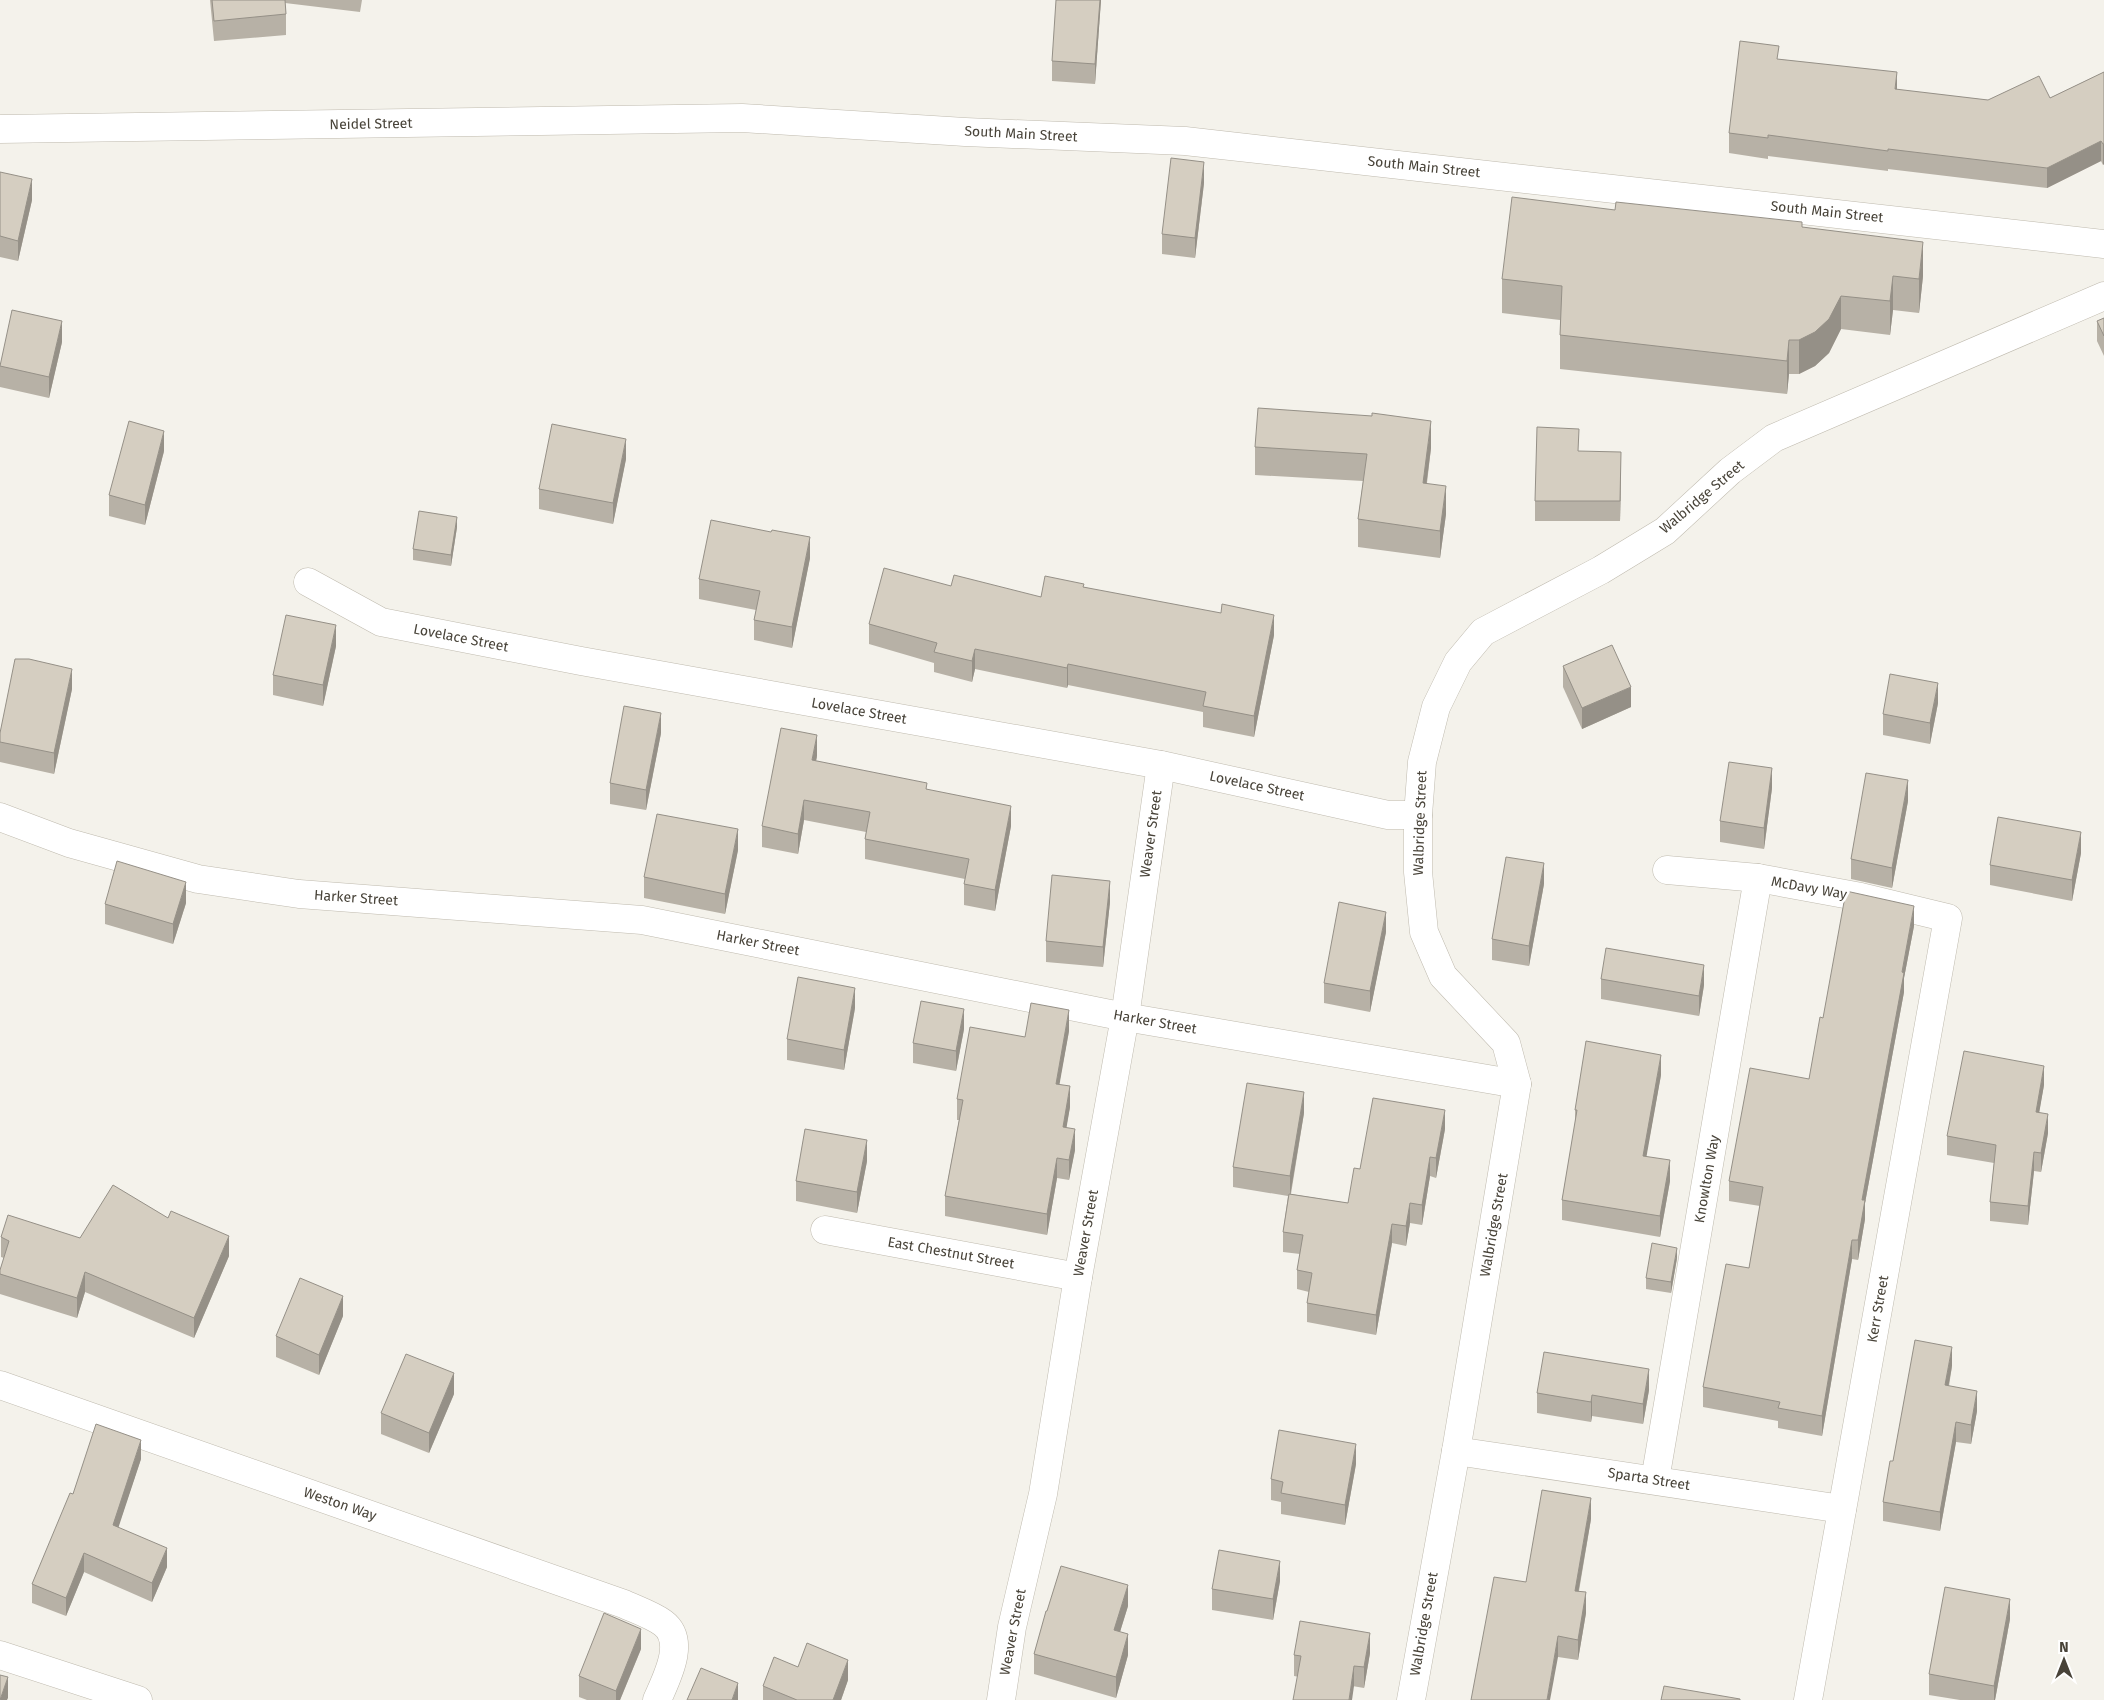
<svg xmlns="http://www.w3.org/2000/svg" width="2104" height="1700" viewBox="0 0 2104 1700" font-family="'Fira Sans',sans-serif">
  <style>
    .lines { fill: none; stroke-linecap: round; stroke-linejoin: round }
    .minor-casing { stroke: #bfbaae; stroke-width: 29 }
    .minor { stroke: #fff; stroke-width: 28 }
    .wall { fill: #b7b1a6 }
    .shaded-wall { fill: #959087 }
    .building { fill: #d5cec1; stroke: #959087 }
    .labels { text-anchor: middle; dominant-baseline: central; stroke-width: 5; stroke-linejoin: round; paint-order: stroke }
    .street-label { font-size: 14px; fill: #484339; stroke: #fff }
  </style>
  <rect width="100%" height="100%" fill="#f4f2eb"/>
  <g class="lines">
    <g class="minor-casing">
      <g id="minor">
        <polyline points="0,129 742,118 965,132 1185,141 2104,244"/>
        <polyline points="308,582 381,622 581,661 1161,765 1388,815 1418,815"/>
        <polyline points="0,817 69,843 198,879 299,894 642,920 1125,1017 1517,1084"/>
        <polyline points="1667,870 1758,878 1861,897 1948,918 1808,1700"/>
        <polyline points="825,1230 1078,1277"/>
        <path d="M0,1385l624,219c13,6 28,11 39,19 24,18 3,56 -6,77"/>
        <polyline points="1456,1451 1842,1509"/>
        <polyline points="1655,1480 1758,878"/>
        <polyline points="0,1655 138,1700"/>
        <polyline points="1001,1700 1012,1627 1043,1494 1078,1277 1125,1017 1161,765"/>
        <polyline points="1411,1700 1456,1451 1517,1084 1506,1043 1443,976 1424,932 1418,872 1418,815 1422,762 1436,707 1458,662 1483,632 1601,570 1665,531 1730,471 1774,438 2104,296"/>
      </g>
    </g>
    <use href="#minor" class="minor"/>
  </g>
  <g class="wall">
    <polygon points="210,0 362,0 360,12 285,3 286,14 286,35 214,41"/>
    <polygon points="1101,0 1095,84 1052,81 1052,61"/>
    <polygon points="1779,59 1897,90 1988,100 2050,98 2104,72 2104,164 2103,165 2101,161 2047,188 1888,169 1888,171 1768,156 1768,159 1729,153 1729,133"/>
    <polygon points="0,172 32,200 18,261 0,257"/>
    <polygon points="1204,183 1195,258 1162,254 1162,234"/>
    <polygon points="1615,210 1802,227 1923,276 1919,313 1893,310 1890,335 1841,329 1829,353 1815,366 1799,374 1789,374 1787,394 1560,369 1560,320 1502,313 1502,279"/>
    <polygon points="2104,318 2104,356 2097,341 2097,321"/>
    <polygon points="62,342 49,398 0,387 0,363"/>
    <polygon points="1255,447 1431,448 1427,483 1446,514 1440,558 1358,547 1358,519 1363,481 1255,475"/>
    <polygon points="164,451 145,525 109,516 109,495"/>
    <polygon points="1579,451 1621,473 1620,521 1535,521 1535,501"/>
    <polygon points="626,459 613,524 539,509 539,489"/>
    <polygon points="457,527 451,566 413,560 413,549"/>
    <polygon points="810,558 792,648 754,640 754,620 756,610 699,599 699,579"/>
    <polygon points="1084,587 1274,635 1254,737 1203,727 1203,712 1068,685 1067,688 975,669 972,682 934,672 934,663 869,644 869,624 1041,597"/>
    <polygon points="336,646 323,706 273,695 273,675"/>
    <polygon points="1563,666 1631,707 1582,729 1563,687"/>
    <polygon points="72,689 54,774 0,762 0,733"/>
    <polygon points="1938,703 1930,744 1883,735 1883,714"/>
    <polygon points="661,733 646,810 610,804 610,783"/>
    <polygon points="817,756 816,761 927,789 1011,826 995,911 964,905 964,884 965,879 865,859 865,839 866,832 804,820 798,854 762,847 762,826"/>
    <polygon points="1772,788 1764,849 1720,842 1720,821"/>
    <polygon points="1908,801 1892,888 1851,879 1851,859"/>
    <polygon points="738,850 725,914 644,898 644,877"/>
    <polygon points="2081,853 2072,901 1990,885 1990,865"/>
    <polygon points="1544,884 1529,966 1492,960 1492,939"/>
    <polygon points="1110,902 1103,967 1046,962 1046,941"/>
    <polygon points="186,903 173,944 105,924 105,904"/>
    <polygon points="1914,926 1904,978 1904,992 1865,1203 1865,1219 1858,1260 1852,1259 1822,1436 1778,1428 1778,1421 1703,1407 1703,1387 1749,1268 1760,1206 1729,1201 1729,1181 1809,1079 1823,1018"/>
    <polygon points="1386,932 1370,1012 1324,1003 1324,983"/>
    <polygon points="1601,979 1704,985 1699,1016 1601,999"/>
    <polygon points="855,1008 844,1070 787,1060 787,1039"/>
    <polygon points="964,1029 956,1071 913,1063 913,1043"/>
    <polygon points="1069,1031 1059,1084 1070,1107 1066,1128 1075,1150 1069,1180 1057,1178 1047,1235 945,1216 945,1196 959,1120 957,1120 957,1099 1025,1037"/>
    <polygon points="1661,1075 1646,1156 1670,1181 1660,1237 1562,1220 1562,1200 1575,1125 1575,1110"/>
    <polygon points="2044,1085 2039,1112 2048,1133 2041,1172 2034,1171 2028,1225 1990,1221 1990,1202 1994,1163 1947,1155 1947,1136"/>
    <polygon points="1304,1113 1291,1194 1348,1203 1360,1169 1445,1129 1436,1178 1430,1176 1422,1225 1410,1223 1406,1246 1392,1243 1376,1335 1307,1322 1307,1303 1309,1292 1297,1289 1297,1270 1300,1254 1283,1252 1283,1232 1288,1196 1233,1187 1233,1167"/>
    <polygon points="867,1161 857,1213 796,1201 796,1181"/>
    <polygon points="1,1237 80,1238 229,1256 194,1338 85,1292 77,1318 0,1294 0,1270 4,1258 1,1257"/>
    <polygon points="1677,1258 1671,1293 1646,1289 1646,1278"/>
    <polygon points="343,1316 319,1375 276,1357 276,1336"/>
    <polygon points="1952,1366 1949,1386 1977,1411 1971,1444 1956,1442 1940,1531 1883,1521 1883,1502 1893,1461"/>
    <polygon points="1649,1390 1643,1424 1592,1416 1591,1422 1537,1413 1537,1393"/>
    <polygon points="454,1394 429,1453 381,1434 381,1413"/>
    <polygon points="141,1459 118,1527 167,1567 152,1602 84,1572 66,1616 32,1603 32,1584 73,1494"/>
    <polygon points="1356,1464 1345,1525 1281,1514 1281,1502 1271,1500 1271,1479"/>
    <polygon points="1591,1519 1579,1591 1586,1613 1578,1660 1558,1657 1526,1582"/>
    <polygon points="1280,1581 1273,1620 1212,1610 1212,1589"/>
    <polygon points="1128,1606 1120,1632 1128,1655 1116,1698 1034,1674 1034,1654 1047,1611"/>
    <polygon points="2010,1619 1995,1700 1960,1700 1929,1695 1929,1674"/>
    <polygon points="641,1649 620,1700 587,1700 579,1697 579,1676"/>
    <polygon points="1370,1653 1364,1688 1294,1676 1294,1655"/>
    <polygon points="798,1667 848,1680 841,1700 763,1700 763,1686"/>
  </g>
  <g class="shaded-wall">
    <polygon points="1100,0 1101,0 1095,84 1095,64"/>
    <polygon points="1897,72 1897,93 1895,89"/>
    <polygon points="2101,141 2101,161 2047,188 2047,168"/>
    <polygon points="2103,144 2104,144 2104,164 2103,165"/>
    <polygon points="1204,162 1204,183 1195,258 1195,238"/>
    <polygon points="32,179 32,200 18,261 18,241"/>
    <polygon points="1923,242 1923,276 1919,313 1919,279"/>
    <polygon points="1893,276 1893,310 1890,335 1890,301"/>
    <polygon points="1841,296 1841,329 1829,353 1815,366 1799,374 1799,340"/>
    <polygon points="62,321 62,342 49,398 49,377"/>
    <polygon points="1789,340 1789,374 1787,394 1787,361"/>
    <polygon points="1431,421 1431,448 1423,510 1423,483"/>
    <polygon points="164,431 164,451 145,525 145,505"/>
    <polygon points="626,439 626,459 613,524 613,503"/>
    <polygon points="1621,452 1621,473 1620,521 1620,501"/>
    <polygon points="1446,486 1446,514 1440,558 1440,531"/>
    <polygon points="457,517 457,527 451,566 451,555"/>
    <polygon points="810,537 810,558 792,648 792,627"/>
    <polygon points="1274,615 1274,635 1254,737 1254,716"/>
    <polygon points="336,625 336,646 323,706 323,685"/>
    <polygon points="975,649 975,669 972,682 972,661"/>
    <polygon points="1068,664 1068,685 1067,688 1067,668"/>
    <polygon points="72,669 72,689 54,774 54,753"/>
    <polygon points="1938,683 1938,703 1930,744 1930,723"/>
    <polygon points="1631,687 1631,707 1582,729 1582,708"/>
    <polygon points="661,713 661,733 646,810 646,790"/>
    <polygon points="817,735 817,756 812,781 812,760"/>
    <polygon points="1772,768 1772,788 1764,849 1764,828"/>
    <polygon points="1908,780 1908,801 1892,888 1892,868"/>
    <polygon points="804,800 804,820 798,854 798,834"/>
    <polygon points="1011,806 1011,826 995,911 995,890"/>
    <polygon points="738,829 738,850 725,914 725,894"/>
    <polygon points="2081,832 2081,853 2072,901 2072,880"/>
    <polygon points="1544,863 1544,884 1529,966 1529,946"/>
    <polygon points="1110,881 1110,902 1103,967 1103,947"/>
    <polygon points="186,882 186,903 173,944 173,924"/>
    <polygon points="1914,906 1914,926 1904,978 1904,992 1865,1203 1865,1219 1858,1260 1858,1240 1862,1200"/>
    <polygon points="1386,912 1386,932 1370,1012 1370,991"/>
    <polygon points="1704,965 1704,985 1699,1016 1699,996"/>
    <polygon points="855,988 855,1008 844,1070 844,1050"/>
    <polygon points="964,1009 964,1029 956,1071 956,1051"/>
    <polygon points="1069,1010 1069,1031 1056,1104 1056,1084"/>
    <polygon points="1661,1055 1661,1075 1643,1176 1643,1156"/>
    <polygon points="2044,1066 2044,1085 2036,1131 2036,1112"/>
    <polygon points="1070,1086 1070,1107 1063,1148 1063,1127"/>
    <polygon points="1304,1092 1304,1113 1290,1196 1290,1176"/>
    <polygon points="1445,1110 1445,1129 1436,1178 1436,1158"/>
    <polygon points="2048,1114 2048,1133 2041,1172 2041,1153"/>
    <polygon points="1075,1129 1075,1150 1069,1180 1069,1160"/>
    <polygon points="867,1140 867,1161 857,1213 857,1192"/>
    <polygon points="2034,1152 2034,1171 2028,1225 2028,1206"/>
    <polygon points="1430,1157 1430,1176 1422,1225 1422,1205"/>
    <polygon points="1057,1158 1057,1178 1047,1235 1047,1214"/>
    <polygon points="1670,1160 1670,1181 1660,1237 1660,1216"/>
    <polygon points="1410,1203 1410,1223 1406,1246 1406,1226"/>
    <polygon points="1392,1224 1392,1243 1376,1335 1376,1315"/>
    <polygon points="229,1236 229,1256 194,1338 194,1318"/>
    <polygon points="1852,1240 1852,1259 1822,1436 1822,1416"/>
    <polygon points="1677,1248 1677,1258 1671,1293 1671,1282"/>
    <polygon points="85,1272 85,1292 77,1318 77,1298"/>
    <polygon points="343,1296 343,1316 319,1375 319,1355"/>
    <polygon points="1952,1347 1952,1366 1945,1405 1945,1385"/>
    <polygon points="1649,1369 1649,1390 1643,1424 1643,1404"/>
    <polygon points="454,1373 454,1394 429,1453 429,1433"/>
    <polygon points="1977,1391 1977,1411 1971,1444 1971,1425"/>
    <polygon points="1592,1395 1592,1416 1591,1422 1591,1402"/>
    <polygon points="1956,1422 1956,1442 1940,1531 1940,1512"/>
    <polygon points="141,1440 141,1459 113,1544 113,1525"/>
    <polygon points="1356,1444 1356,1464 1345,1525 1345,1505"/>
    <polygon points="1591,1498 1591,1519 1575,1611 1575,1591"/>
    <polygon points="167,1548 167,1567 152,1602 152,1583"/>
    <polygon points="84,1553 84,1572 66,1616 66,1598"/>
    <polygon points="1280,1561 1280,1581 1273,1620 1273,1599"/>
    <polygon points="1128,1585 1128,1606 1114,1651 1114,1630"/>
    <polygon points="1586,1592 1586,1613 1578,1660 1578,1640"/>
    <polygon points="2010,1599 2010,1619 1995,1700 1994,1700 1994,1686"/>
    <polygon points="641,1629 641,1649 620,1700 616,1700 616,1691"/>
    <polygon points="1370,1633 1370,1653 1364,1688 1364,1667"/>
    <polygon points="1128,1634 1128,1655 1116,1698 1116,1677"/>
    <polygon points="1558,1636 1558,1657 1550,1700 1547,1700"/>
    <polygon points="848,1660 848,1680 841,1700 833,1700"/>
    <polygon points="1354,1666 1354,1686 1352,1700 1349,1700"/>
    <polygon points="8,1677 8,1698 7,1700 0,1700"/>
    <polygon points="738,1683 738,1700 732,1700"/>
  </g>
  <g class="building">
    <polygon points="212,0 285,0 286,14 214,21"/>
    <polygon points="1056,0 1100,0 1095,64 1052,61"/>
    <polygon points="1740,41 1779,46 1777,59 1897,72 1895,89 1988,100 2039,76 2050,98 2104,72 2104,144 2103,144 2101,141 2047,168 1888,149 1888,151 1768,135 1768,138 1729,133"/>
    <polygon points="1171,158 1204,162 1195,238 1162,234"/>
    <polygon points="0,172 32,179 18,241 0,236"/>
    <polygon points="1512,197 1615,210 1616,202 1802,222 1802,227 1923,242 1919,279 1893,276 1890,301 1841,296 1829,319 1815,332 1799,340 1789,340 1787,361 1560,335 1562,286 1502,279"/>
    <polygon points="12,310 62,321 49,377 0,366"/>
    <polygon points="2104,318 2104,336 2097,321"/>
    <polygon points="1258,408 1372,416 1372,413 1431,421 1423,483 1446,486 1440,531 1358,519 1367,454 1255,447"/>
    <polygon points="129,421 164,431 145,505 109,495"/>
    <polygon points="552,424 626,439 613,503 539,489"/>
    <polygon points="1537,427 1579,429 1578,451 1621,452 1620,501 1535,501"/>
    <polygon points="419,511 457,517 451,555 413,549"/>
    <polygon points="711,520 771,532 772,530 810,537 792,627 754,620 760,591 699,579"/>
    <polygon points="884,568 951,586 954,575 1041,597 1045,576 1084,584 1083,587 1221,613 1222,604 1274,615 1254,716 1203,706 1206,692 1068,664 1067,668 975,649 972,661 934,652 937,643 869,624"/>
    <polygon points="286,615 336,625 323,685 273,675"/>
    <polygon points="1612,645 1631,687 1582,708 1563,666"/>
    <polygon points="15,659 29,659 72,669 54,753 0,742 0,733"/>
    <polygon points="1890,674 1938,683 1930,723 1883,714"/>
    <polygon points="624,706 661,713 646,790 610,783"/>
    <polygon points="781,728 817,735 812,760 927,783 926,789 1011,806 995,890 964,884 969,859 865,839 870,812 804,800 798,834 762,826"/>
    <polygon points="1729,762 1772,768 1764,828 1720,821"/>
    <polygon points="1866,773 1908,780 1892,868 1851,859"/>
    <polygon points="657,814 738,829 725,894 644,877"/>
    <polygon points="1998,817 2081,832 2072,880 1990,865"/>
    <polygon points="1506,857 1544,863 1529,946 1492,939"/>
    <polygon points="117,861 186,882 173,924 105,904"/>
    <polygon points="1052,875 1110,881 1103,947 1046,941"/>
    <polygon points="1846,891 1914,906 1902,972 1904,973 1862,1200 1865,1200 1858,1240 1852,1240 1822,1416 1778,1408 1780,1402 1703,1387 1726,1264 1749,1268 1763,1187 1729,1181 1750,1068 1809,1079 1820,1017 1823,1018"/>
    <polygon points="1339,902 1386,912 1370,991 1324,983"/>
    <polygon points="1606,948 1704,965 1699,996 1601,979"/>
    <polygon points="798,977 855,988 844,1050 787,1039"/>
    <polygon points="921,1001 964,1009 956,1051 913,1043"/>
    <polygon points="1031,1003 1069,1010 1056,1084 1070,1086 1063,1127 1075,1129 1069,1160 1057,1158 1047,1214 945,1196 963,1100 957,1099 970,1027 1025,1037"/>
    <polygon points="1586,1041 1661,1055 1643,1156 1670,1160 1660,1216 1562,1200 1577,1110 1575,1110"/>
    <polygon points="1964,1051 2044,1066 2036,1112 2048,1114 2041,1153 2034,1152 2028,1206 1990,1202 1996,1145 1947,1136"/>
    <polygon points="1247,1083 1304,1092 1290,1176 1233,1167"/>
    <polygon points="1373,1098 1445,1110 1436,1158 1430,1157 1422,1205 1410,1203 1406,1226 1392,1224 1376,1315 1307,1303 1312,1273 1297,1270 1303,1235 1283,1232 1289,1194 1348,1203 1354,1168 1360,1169"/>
    <polygon points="805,1129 867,1140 857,1192 796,1181"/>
    <polygon points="113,1185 168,1218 171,1211 229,1236 194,1318 85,1272 77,1298 0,1274 0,1270 9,1241 1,1237 8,1215 80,1238"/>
    <polygon points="1652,1243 1677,1248 1671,1282 1646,1278"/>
    <polygon points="300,1278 343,1296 319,1355 276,1336"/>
    <polygon points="1915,1340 1952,1347 1945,1385 1977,1391 1971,1425 1956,1422 1940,1512 1883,1502 1890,1461 1893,1461"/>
    <polygon points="1544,1352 1649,1369 1643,1404 1592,1395 1591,1402 1537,1393"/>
    <polygon points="406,1354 454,1373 429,1433 381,1413"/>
    <polygon points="96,1424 141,1440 113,1525 167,1548 152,1583 84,1553 66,1598 32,1584 70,1493 73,1494"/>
    <polygon points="1279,1430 1356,1444 1345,1505 1281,1493 1283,1482 1271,1479"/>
    <polygon points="1542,1490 1591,1498 1575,1591 1586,1592 1578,1640 1558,1636 1547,1700 1471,1700 1494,1577 1526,1582"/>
    <polygon points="1219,1550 1280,1561 1273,1599 1212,1589"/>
    <polygon points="1061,1566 1128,1585 1114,1630 1128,1634 1116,1677 1034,1654 1046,1611 1047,1611"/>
    <polygon points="1945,1587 2010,1599 1994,1686 1929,1674"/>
    <polygon points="604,1613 641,1629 616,1691 579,1676"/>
    <polygon points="1300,1621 1370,1633 1364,1667 1354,1666 1349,1700 1293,1700 1301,1656 1294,1655"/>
    <polygon points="807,1643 848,1660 833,1700 797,1700 763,1686 774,1657 798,1667"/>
    <polygon points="701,1668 738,1683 732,1700 687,1700"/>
    <polygon points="0,1675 8,1677 0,1700"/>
    <polygon points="1664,1686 1740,1699 1740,1700 1661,1700"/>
  </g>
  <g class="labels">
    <g class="street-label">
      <text transform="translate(371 124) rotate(-1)">Neidel Street</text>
      <text transform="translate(1021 134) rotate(3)">South Main Street</text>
      <text transform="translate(1424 167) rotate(6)">South Main Street</text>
      <text transform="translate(1827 212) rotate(6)">South Main Street</text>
      <text transform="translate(1702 497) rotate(-40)">Walbridge Street</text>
      <text transform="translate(461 638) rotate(11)">Lovelace Street</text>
      <text transform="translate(859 711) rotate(10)">Lovelace Street</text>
      <text transform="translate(1257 786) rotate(12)">Lovelace Street</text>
      <text transform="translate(1420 823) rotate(-88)">Walbridge Street</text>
      <text transform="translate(1151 834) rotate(-82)">Weaver Street</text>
      <text transform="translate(1809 888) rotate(10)">McDavy Way</text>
      <text transform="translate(356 898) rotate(4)">Harker Street</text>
      <text transform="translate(758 943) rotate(11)">Harker Street</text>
      <text transform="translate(1155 1022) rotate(10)">Harker Street</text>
      <text transform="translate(1707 1179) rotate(-80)">Knowlton Way</text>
      <text transform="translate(1494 1225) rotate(-80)">Walbridge Street</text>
      <text transform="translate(1086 1233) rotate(-80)">Weaver Street</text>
      <text transform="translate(951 1253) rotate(10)">East Chestnut Street</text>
      <text transform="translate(1878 1309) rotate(-80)">Kerr Street</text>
      <text transform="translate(1649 1479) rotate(9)">Sparta Street</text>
      <text transform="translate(340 1504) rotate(19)">Weston Way</text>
      <text transform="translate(1424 1624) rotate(-80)">Walbridge Street</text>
      <text transform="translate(1013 1632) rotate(-79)">Weaver Street</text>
    </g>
  </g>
  <g transform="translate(2064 1660)" stroke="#ffffff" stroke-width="4" paint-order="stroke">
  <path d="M0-4L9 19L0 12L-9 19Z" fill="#484339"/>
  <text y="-8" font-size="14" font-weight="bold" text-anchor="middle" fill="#484339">N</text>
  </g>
</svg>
